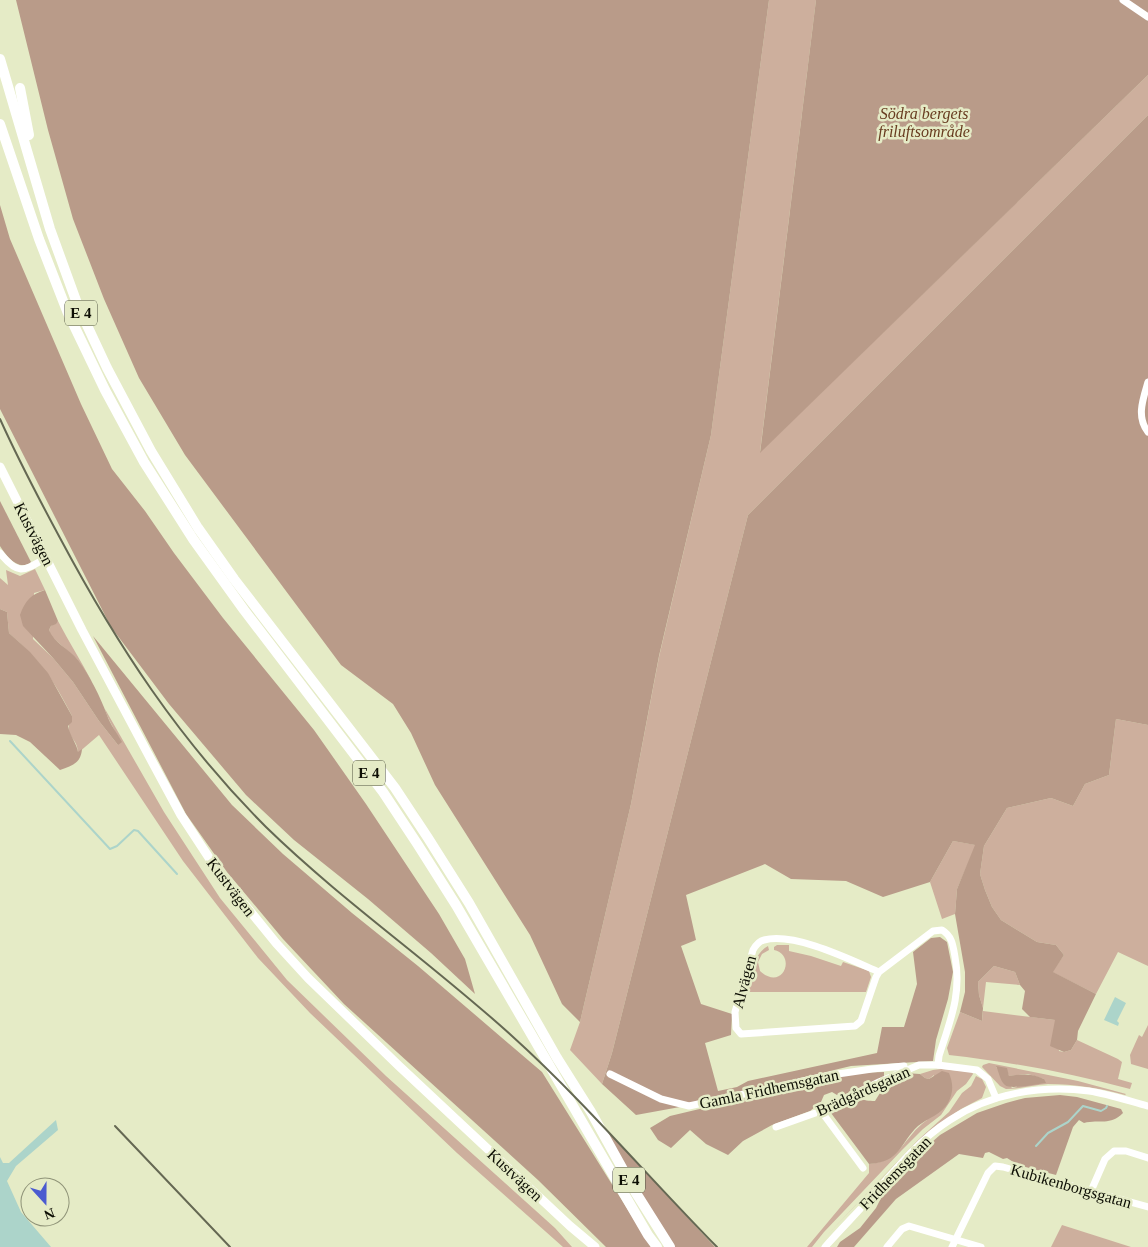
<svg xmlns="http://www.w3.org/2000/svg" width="1148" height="1247" viewBox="0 0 1148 1247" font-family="'Times New Roman',serif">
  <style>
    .green { fill: #cdaf9d; fill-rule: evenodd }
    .forest { fill: #b99b89 }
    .water { fill: #acd4ca }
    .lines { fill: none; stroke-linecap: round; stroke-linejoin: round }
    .stream { stroke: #acd4ca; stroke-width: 2 }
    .minor { stroke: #fff; stroke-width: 7 }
    .major { stroke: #fff; stroke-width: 9 }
    .highway { stroke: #fff; stroke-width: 10 }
    .rail { stroke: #656853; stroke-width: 2 }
    .labels { text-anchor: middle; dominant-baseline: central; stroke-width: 5; stroke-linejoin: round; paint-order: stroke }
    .shield { fill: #e5ebc6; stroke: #4e503e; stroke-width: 1 }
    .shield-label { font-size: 15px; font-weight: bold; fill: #0d0e04 }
    .park-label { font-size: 16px; font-style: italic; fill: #683c20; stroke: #e5ebc6 }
    .street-label { font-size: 16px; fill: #0d0e04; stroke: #e5ebc6 }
  </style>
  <rect width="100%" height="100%" fill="#e5ebc6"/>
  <g class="green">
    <polygon points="769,0 816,0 760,452 1148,75 1148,115 748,515 612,1053 602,1084 570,1050 580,1022 631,804 659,657 711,435"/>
    <path d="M35,569l10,21 -11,3 -1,46 20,19 20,24 26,39 19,24c-1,-17 -9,-21 -13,-36l59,103 56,86 67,82 99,96 169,152 17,19h-9l-106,-94 -147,-140 -52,-55 -75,-97 -84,-126 -21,18c0,-17 -16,-15 -6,-37 -19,-38 -32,-55 -63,-83l-2,-21 -7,-3v-31l8,7 -2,-15 14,6z"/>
    <path d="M58,621c11,21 23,40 34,61l-15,-23 -26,-23 -2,-6 2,-4z"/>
    <polygon points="1116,719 1148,725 1148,966 1118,952 1096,994 1052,972 1064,955 1056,945 1037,942 1001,920 992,907 985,890 980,874 984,846 1007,808 1051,798 1073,806 1085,784 1109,775"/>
    <polygon points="953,841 976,845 957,889 955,914 942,919 930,882"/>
    <path d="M777,945h12v6l22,5 30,10 2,-4 26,9 2,6 -5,15h-120c5,-16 6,-37 22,-46l1,4 -7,4 -4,8 2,9c23,21 37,-16 14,-21v-3z"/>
    <polygon points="994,966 1015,972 1020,985 986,982 983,1008 979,995 978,982"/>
    <path d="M983,1011l72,9 4,31 5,1 7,-2 6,-10 41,19 4,3 -4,17 14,4 -2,6c-60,-16 -119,-27 -181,-34l-2,-7 13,-36 22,9z"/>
    <polygon points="1148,1025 1148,1069 1131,1064 1130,1055 1139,1035 1142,1037"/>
    <path d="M989,1063l89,18 48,13 -1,1c-26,-7 -50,-11 -77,-11 -14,1 -28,5 -42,5l-6,-3 -18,-19 1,-2zM996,1067l11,4 2,5 19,-2 16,5 -18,6 -14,3z"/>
    <path d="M941,1069l31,3 1,2 -7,10 -9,7 -16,24 -18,14 -21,21 -78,82 -12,15h-5l62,-74v-9c33,-3 34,-27 58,-44l7,-45 -5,4 -4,-1 -5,-4 13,-4z"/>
    <polygon points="976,1076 982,1079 986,1087 982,1098 961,1109 932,1129 907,1152 825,1237 918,1140 949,1112 962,1093 971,1086"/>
    <polygon points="1062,1225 1131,1247 1051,1247"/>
  </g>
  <g class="forest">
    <polygon points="16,0 769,0 711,435 659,656 631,804 580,1022 562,1004 530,935 435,785 411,733 393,704 341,665 185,455 139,378 104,299 73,219 48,130"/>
    <polygon points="816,0 1148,0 1148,75 760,453"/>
    <polygon points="1148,115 1148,725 1116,719 1109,775 1085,784 1073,806 1051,798 1007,808 984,846 980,874 985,890 992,907 1001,920 1037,942 1056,945 1064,955 1053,972 1096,994 1078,1031 1077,1040 1071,1050 1064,1052 1050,1046 1055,1020 1030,1017 1022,1009 1025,991 1020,985 1015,972 994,966 978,982 979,995 983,1008 982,1021 960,1012 965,992 965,972 955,914 957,889 975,845 953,841 930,882 883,897 846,881 791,879 765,864 686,895 696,940 681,946 701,1004 732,1014 731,1035 705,1043 718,1091 737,1087 748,1081 877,1053 882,1027 904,1027 917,984 913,952 931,938 940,937 947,942 953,972 948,999 936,1040 933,1061 851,1066 680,1107 636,1115 602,1084 612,1053 748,515"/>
    <polygon points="0,205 10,239 81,404 112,469 145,511 174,553 223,618 314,730 366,804 439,914 465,959 475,994 431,953 368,899 294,840 246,795 169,704 111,627 0,409"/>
    <path d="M0,501l31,61c-12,10 -25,-6 -31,-16z"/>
    <path d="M45,590l13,31 -2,3 -5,2 -2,4c5,13 20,19 29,30 12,16 22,36 29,55 3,9 10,18 15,27l-4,3 -19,-24 -26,-39 -20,-24 -30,-32 -3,-11c5,-14 11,-21 25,-25z"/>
    <path d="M0,609l7,3 2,21 21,19 18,21 24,43v6l-4,4c2,10 9,18 10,26l4,-3c-1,14 -10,17 -22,21l-30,-28 -14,-7 -16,-1z"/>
    <polygon points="93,636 232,805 283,854 352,913 418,966 542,1072 651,1247 606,1247 538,1180 344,1004 283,939 227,872 186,814"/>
    <path d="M996,1066l11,2 2,8c13,-2 23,-3 35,3l2,4c-9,1 -36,7 -41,2 -5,-4 -6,-13 -9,-19z"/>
    <path d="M942,1071l7,2c4,10 5,19 -1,30 -6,11 -20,15 -30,23 -19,18 -17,36 -49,38l-38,-51c5,-7 18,-17 28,-14 6,1 9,2 16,2l5,-8 -1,-9 25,-11 16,1 5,4 4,1z"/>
    <polygon points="884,1072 884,1077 845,1096 837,1095 832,1092 824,1095 821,1102 810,1111 772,1125 743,1141 728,1155 706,1144 690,1130 671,1148 658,1140 650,1128 670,1116 852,1073"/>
    <path d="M1060,1095l17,2 44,12 2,4c-13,13 -23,6 -39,10l-5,-3 -6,7 -17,48 -38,-10 -11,-7 -4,1 -14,-7 -4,1 -2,5 -24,-4 -63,45 -42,48h-17l3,-5 20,-14 16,-20 9,-18 31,-34 24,-21 37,-22 29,-10 19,-5z"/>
    <polygon points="600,1123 715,1247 675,1247 639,1191"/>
  </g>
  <g class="water">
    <polygon points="1115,997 1126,1003 1117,1021 1119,1023 1118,1026 1104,1020"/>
    <polygon points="56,1120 58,1130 16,1166 7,1181 21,1212 51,1247 0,1247 0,1157 3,1163 9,1163"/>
  </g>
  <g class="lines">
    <g class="stream">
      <polyline points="10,741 110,849 117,846 134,830 138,831 177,874"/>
      <polyline points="1036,1146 1048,1133 1068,1122 1083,1106 1101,1111 1106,1108 1107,1106"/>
    </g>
    <g class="minor">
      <polyline points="1123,0 1148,17"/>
      <path d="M1148,382c-5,17 -12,35 0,50"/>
      <path d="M0,553c18,23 24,18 46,5"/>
      <path d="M879,972l-3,5 -15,44 -6,5 -114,8 -5,-6 -1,-16 18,-62c3,-5 6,-9 11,-10 31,-8 87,20 115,32l54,-41 9,-1c10,6 11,15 13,27 7,37 -5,64 -16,99l-1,9"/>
      <polyline points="610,1074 661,1099 689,1106 831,1075 872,1069 904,1066"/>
      <polyline points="821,1111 863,1168"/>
      <polyline points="776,1127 821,1111 879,1082 919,1065 938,1065 977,1070 988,1079 996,1098"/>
      <polyline points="1091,1191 1105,1159 1114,1151 1126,1151 1148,1158"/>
      <path d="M825,1247c16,-18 33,-35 49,-53 23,-27 46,-55 76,-74 41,-27 91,-35 139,-29 20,3 40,10 59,15"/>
      <polyline points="887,1247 902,1229 909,1226 981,1247"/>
      <polyline points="952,1247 988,1173 995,1166 1003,1167 1148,1207"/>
    </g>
    <polyline class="major" points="0,467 82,630 147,752 181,815 219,873 276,943 308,978 399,1066 570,1226 595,1247"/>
    <g class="highway">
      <polyline points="0,59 50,229 78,306 107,368 151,451 198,528 234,579 395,788 428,838 469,903 557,1058 591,1112 636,1193 670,1247"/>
      <polyline points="20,88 29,135"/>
      <polyline points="0,124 39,239 67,311 105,390 144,462 193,539 244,610 383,792 418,845 456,905 648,1235 657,1247"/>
    </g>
    <g class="rail">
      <path d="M0,419c18,40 39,80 60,119 57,107 119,202 206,289 77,75 166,136 246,209 73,66 136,141 205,211"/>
      <polyline points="115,1126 230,1247"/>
    </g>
  </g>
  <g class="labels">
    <g class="shield">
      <rect x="65" y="300.5" width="32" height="25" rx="4"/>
      <rect x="353" y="760.5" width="32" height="25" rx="4"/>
      <rect x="613" y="1167.5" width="32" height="25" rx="4"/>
    </g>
    <g class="shield-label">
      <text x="81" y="313">E 4</text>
      <text x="369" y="773">E 4</text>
      <text x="629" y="1180">E 4</text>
    </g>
    <g class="park-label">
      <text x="924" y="113">Södra bergets<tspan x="924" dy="18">friluftsområde</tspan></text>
    </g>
    <g class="street-label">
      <text transform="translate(34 534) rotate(63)">Kustvägen</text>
      <text transform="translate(231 887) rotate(53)">Kustvägen</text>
      <text transform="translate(744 982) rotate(-75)">Alvägen</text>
      <text transform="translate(769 1089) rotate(-12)">Gamla Fridhemsgatan</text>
      <text transform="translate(863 1091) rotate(-24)">Brädgårdsgatan</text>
      <text transform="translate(895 1173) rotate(-46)">Fridhemsgatan</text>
      <text transform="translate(515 1175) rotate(43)">Kustvägen</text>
      <text transform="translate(1071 1186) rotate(16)">Kubikenborgsgatan</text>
    </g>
  </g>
  <g transform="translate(45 1202) rotate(159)"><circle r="24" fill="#e5ebc6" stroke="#8f9378"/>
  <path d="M0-4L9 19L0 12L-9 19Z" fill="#4b5bd0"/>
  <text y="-8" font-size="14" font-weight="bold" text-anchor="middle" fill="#0d0e04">N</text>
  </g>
</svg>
